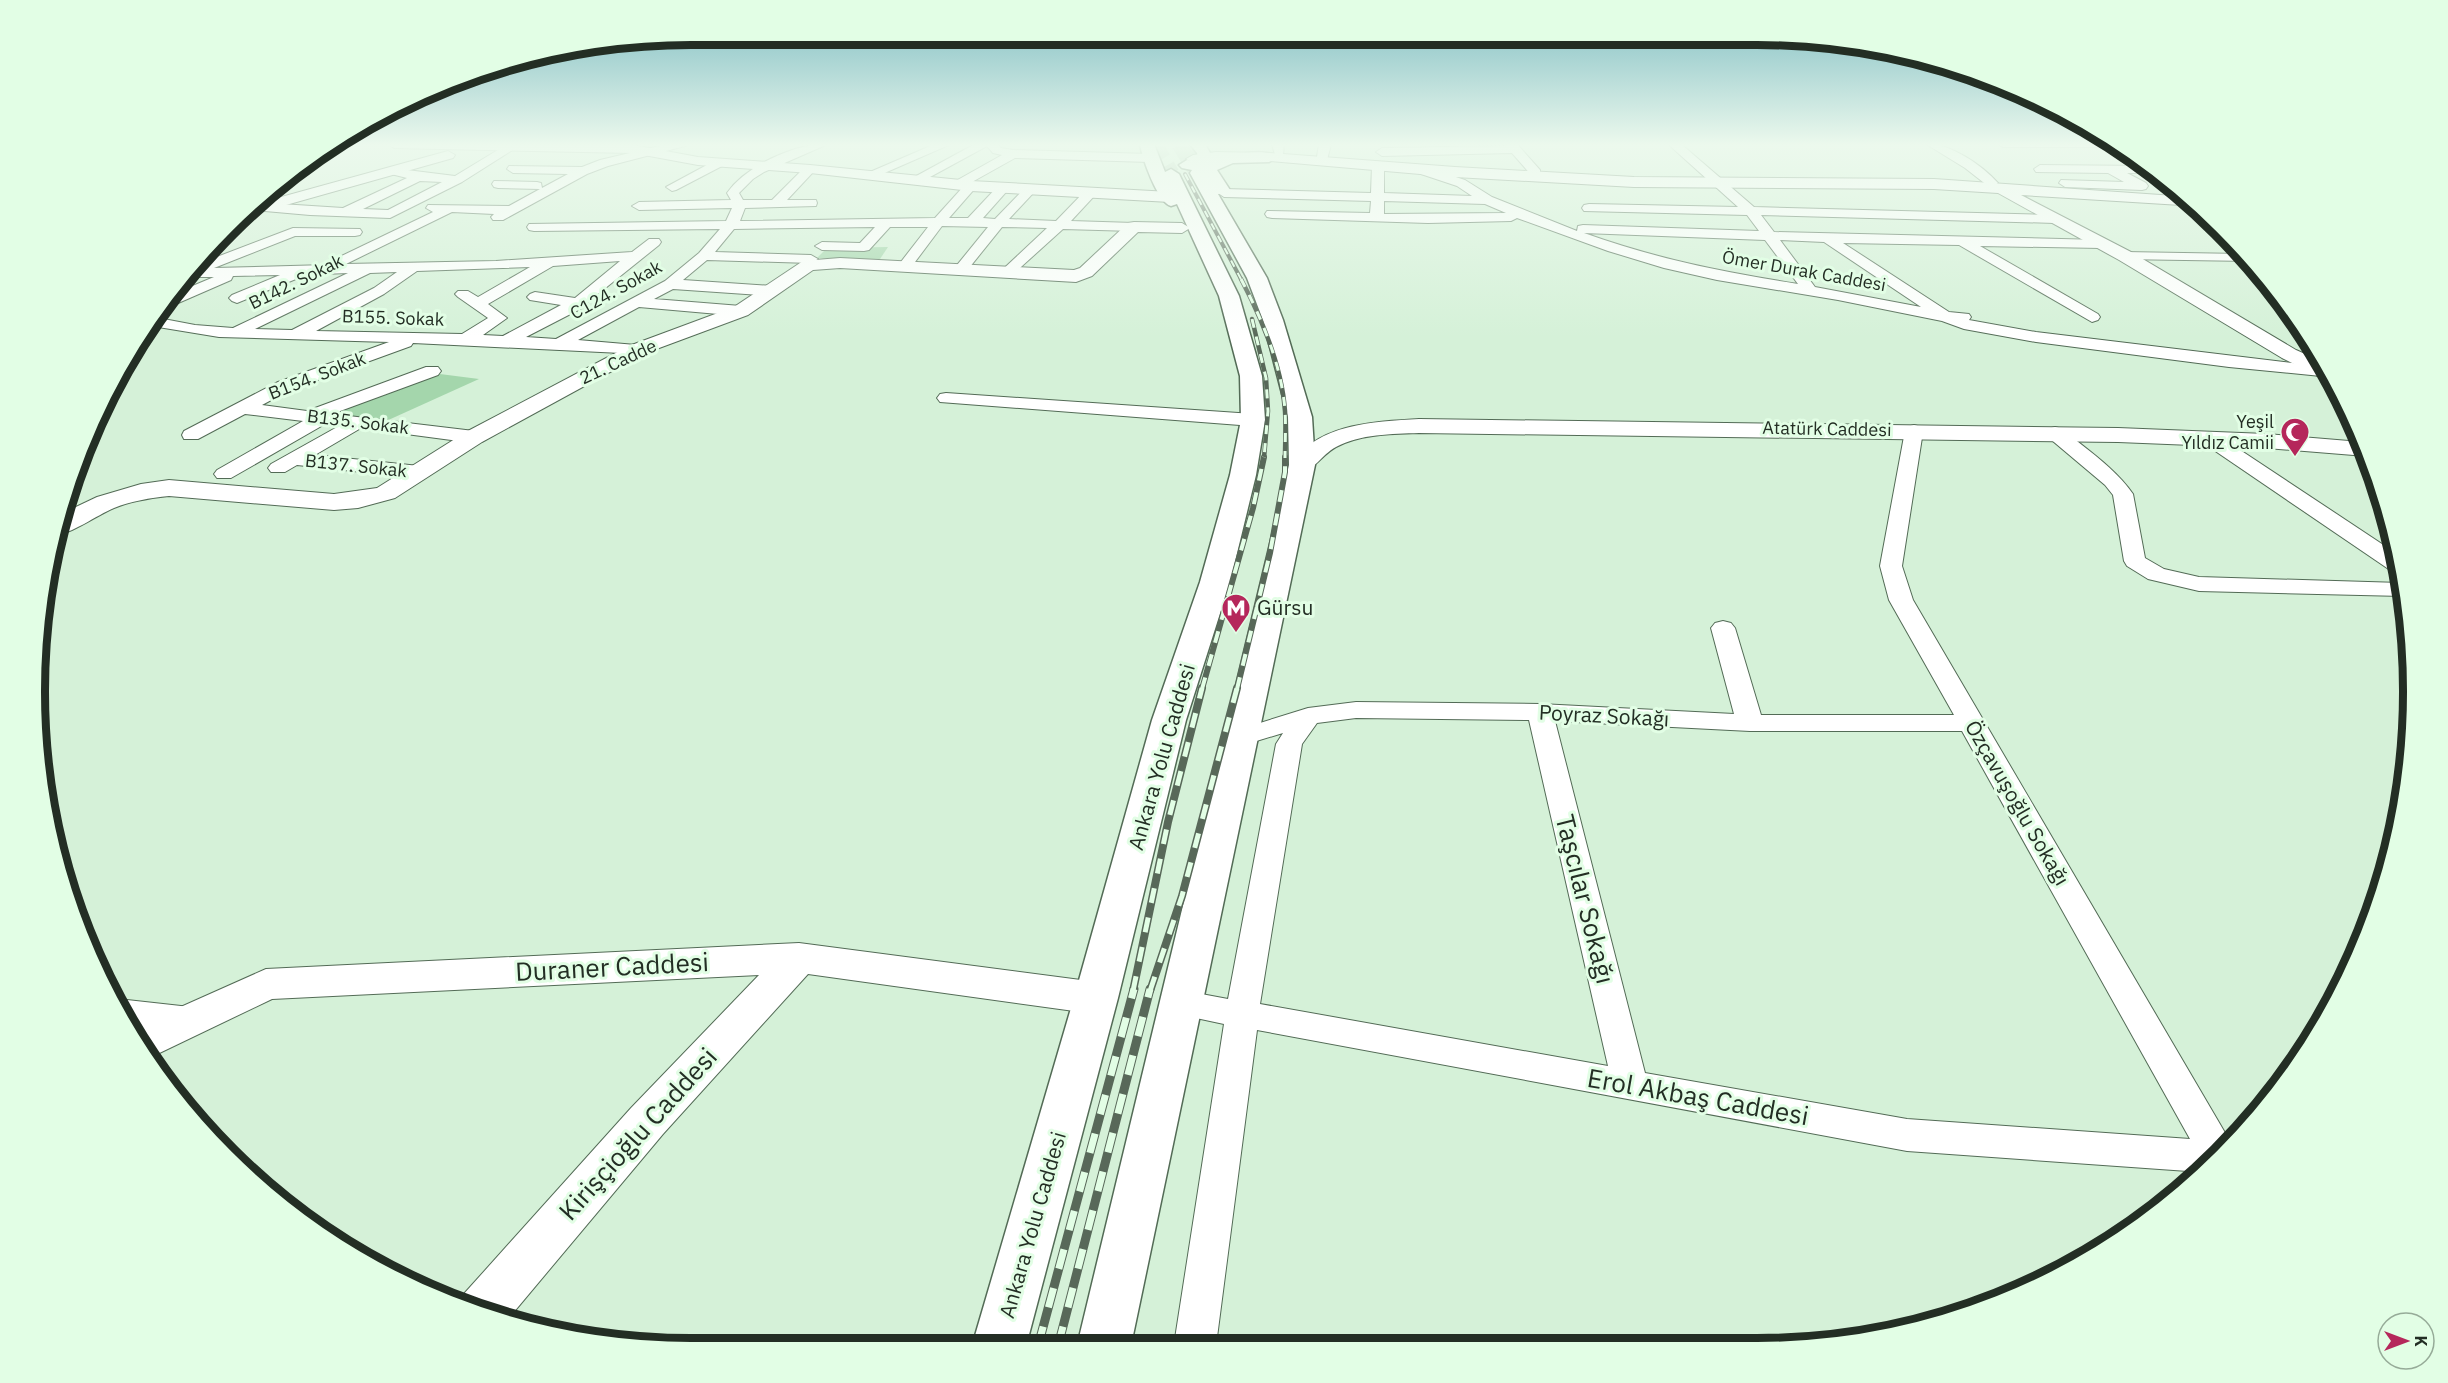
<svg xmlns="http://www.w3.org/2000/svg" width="2448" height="1383" viewBox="0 0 2448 1383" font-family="'IBM Plex Sans',sans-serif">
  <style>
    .green { fill: #a4d6ac }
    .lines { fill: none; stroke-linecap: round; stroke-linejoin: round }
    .highway-tunnel { stroke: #b1cab4; stroke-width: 17; stroke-dasharray: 17 8; stroke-linecap: butt }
    .minor-casing { stroke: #536b56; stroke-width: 2 }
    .major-casing { stroke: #536b56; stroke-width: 2 }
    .highway-casing { stroke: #536b56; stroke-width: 3 }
    .minor { fill: #fff; fill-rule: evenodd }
    .major { fill: #fff; fill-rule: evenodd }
    .highway { fill: #fff; fill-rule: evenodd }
    .rail-far4-casing { stroke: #586859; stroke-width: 4 }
    .rail-far3-casing { stroke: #586859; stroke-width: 4.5 }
    .rail-far2-casing { stroke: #586859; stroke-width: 6 }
    .rail-far1-casing { stroke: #586859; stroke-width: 8 }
    .rail-casing { stroke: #586859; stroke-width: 9 }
    .rail-far4 { stroke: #e2fee5; stroke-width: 2; stroke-dasharray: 7; stroke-linecap: butt }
    .rail-far3 { stroke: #e2fee5; stroke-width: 3; stroke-dasharray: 9; stroke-linecap: butt }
    .rail-far2 { stroke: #e2fee5; stroke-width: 4; stroke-dasharray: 12; stroke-linecap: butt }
    .rail-far1 { stroke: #e2fee5; stroke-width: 5; stroke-dasharray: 15; stroke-linecap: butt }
    .rail { stroke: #e2fee5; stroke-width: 7; stroke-dasharray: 20; stroke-linecap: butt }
    .labels { text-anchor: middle; stroke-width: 6; stroke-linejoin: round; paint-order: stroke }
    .far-street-label { font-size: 18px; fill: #232e24; stroke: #e2fee5 }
    .far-poi-label { font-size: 18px; fill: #232e24; stroke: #e2fee5; text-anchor: end }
    .poi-label { font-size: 21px; fill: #232e24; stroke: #e2fee5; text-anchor: start }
    .street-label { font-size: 21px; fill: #232e24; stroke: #e2fee5 }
    .near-street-label { font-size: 26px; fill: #232e24; stroke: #e2fee5 }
    .rim { fill: none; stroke: #232e24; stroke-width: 8 }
  </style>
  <rect width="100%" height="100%" fill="#d5f1d8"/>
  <!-- green -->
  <g class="green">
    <polygon points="888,247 878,262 817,258 827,248"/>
    <polygon points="432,373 479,379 384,422 321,413"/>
  </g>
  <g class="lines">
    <!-- highway-tunnel -->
    <g class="highway-tunnel">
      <polyline points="1154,144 1171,174"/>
      <polyline points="1180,144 1198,173"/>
    </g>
    <!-- minor casing -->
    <g class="minor-casing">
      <g id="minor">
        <path d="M511,144L516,147L514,149L462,182L390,218L310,215L265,211L258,207L265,203L343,208L407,178L391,174V168L455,176L506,145ZM420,181L442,182L388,210L363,209Z"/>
        <path d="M668,144H687L685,146L608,166L587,174L503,220H493L491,217L494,214L452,212L346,264L496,261L632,252L649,239H659L661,242L659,245L588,302L586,306L526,337L556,339L665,281L699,253L720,229L534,231L529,230L527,227L529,224L726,221L732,208L639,210L632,206L639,202L731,200L727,193C746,166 795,143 828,144L764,172L753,179L739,193L743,200H772L806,166L810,165L816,169L787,200H816L817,203L816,206L745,208L740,221L935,218L963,187L954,188L952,185L954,182L1002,155L993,153L987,146L919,183L915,184L909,180L975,144H997L1001,148L1013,150L1150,154L1156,158L1150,162L1015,158L972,182L977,186L949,218H968L999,185H1007L1009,188L1007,191L983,218L995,219L1027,186L1031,185L1037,189L1009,219L1056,221L1086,190L1091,189L1097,193L1071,221L1134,223L1141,227L1134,231L1063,229L1011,276L1006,277L999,273L1047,228L1002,227L965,273L960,274L953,270L988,227L942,226L909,270L904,271L897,267L928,227H890L869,250L864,251L822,250L815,246L822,242L860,243L875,227L734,229L715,252L811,255L818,259L811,263L707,260L683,280L773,286L781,291L773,296L673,289L654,299L741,306L749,311L741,316L639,307L578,340L636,345L644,350L642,354L413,343L411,346L290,390L262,405L307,411L426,367H438L441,371L438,375L332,414L474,431L481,433L483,437L481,441L474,443L361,428L315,455L419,466L426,468L429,472L426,476L419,478L297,465L285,472H271L268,468L271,464L339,426L325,424L231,478H217L214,474L217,470L303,421L245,414L198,439H184L182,435L184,431L278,382L389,342L219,337L146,325L153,317L195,325L233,328L348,273L297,275L296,279L237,303L232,301L229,298L232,295L280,275L233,276L231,280L169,307L160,308L171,295L214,277H186L193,268H200L199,266L201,263L293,228L360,229L362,232L360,235L355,236H295L214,268L327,265L329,262L433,212L426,208L428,205L509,206L540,189L498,188L494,187L492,184L494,181L537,182L541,183L542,188L568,174L513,173L507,169L509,166L582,167L600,160ZM620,261L575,298L535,292L530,294L527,297L530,300L561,305L503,336L483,335L507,318L488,304L553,266ZM530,267L478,297L468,291H458L455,294L458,297L488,318L462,334L316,331L384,294L417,271ZM397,272L374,288L292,330L255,329L370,273Z"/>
        <polygon points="935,144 951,144 873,178 869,179 863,175"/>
        <polygon points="1272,144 1284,144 1283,155 1275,155"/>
        <polygon points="1319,144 1331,144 1327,160 1319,160 1317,157"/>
        <polygon points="1505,144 1517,144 1540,170 1540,176 1532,176 1512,153 1382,156 1376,152 1382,148 1506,146"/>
        <path d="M1668,144H1681L1754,207L2055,215L2062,219L2055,223L1761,215L1774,232L2101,240L2108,244L2101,248L1980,246L2098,314L2100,317L2098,320L2092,322L1959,245L1843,243L1949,312L1969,314L1971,317L1969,320L2036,332L2325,367L2331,377L2229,367L2036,342L1964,329L1942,321L1838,300L1717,280L1664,268L1608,251L1517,218L1511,221L1428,223L1272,218L1267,217L1265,214L1267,211L1370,213L1371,201L1224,197L1218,193L1224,189L1371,193L1372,166L1378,162L1384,166V193L1472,196L1457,186L1418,173L1416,170L1422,166L1465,180L1492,197L1577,231L1578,226L1583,225L1759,231L1747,215L1584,211L1582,208L1584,205L1589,204L1738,207ZM1384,201L1485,204L1506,213L1384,214ZM1584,233L1765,240L1798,284C1722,272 1657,259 1584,233ZM1780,240L1824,242L1921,307L1815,287Z"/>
        <path d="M1926,144C1950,143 1982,165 1998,183L1992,187L1988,186L1965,168Z"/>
        <polygon points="1997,144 2115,144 2120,147 2003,147"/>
        <polygon points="314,157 319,160 317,163 303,163"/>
        <polygon points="718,159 722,160 722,166 676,190 672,191 666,187"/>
        <polygon points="2040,165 2146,166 2155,173 2127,173 2146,183 2148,186 2146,189 2142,190 2065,187 2059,183 2061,180 2124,182 2108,173 2036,172 2034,169"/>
        <polygon points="225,235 232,239 230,242 211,246 219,236"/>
        <polygon points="2125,252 2242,254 2250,261 2120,259 2118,256 2120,253"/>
        <polygon points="946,393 1253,414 1260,416 1262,420 1260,424 1253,426 940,402 937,398 940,394"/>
        <path d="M1914,425L1921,427L1923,431L1902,566L1913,600L2231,1143L2221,1156L2202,1172L1907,1151L1257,1030L1216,1345H1174L1224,1024L1168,1012L1163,1003L1168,994L1180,990L1228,999L1276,744L1283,733L1240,746L1231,744L1227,738L1231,732L1308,708L1356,702L1540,704L1734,714L1711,628L1715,623L1723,621L1731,623L1735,628L1761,715H1954L1889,600L1880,566L1905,431L1907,427ZM1356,718L1529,720L1608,1066L1260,1004L1302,744L1317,723ZM1555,721L1750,731H1962L2190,1139L1907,1119L1645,1073Z"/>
        <path d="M2055,427L2062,429C2086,449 2115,468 2133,494L2145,558L2164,569L2199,577L2401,583L2403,596L2199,591L2148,579L2127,566L2124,561L2113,495L2105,485L2048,437L2046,433L2048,429Z"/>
        <polygon points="2209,432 2216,434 2397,554 2399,571 2390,570 2202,442 2199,438 2202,434"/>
        <polygon points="118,999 190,1007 202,1011 207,1020 202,1029 190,1033 127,1026 113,1001"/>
      </g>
    </g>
    <!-- major casing -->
    <g class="major-casing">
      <g id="major">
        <polygon points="387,144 633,145 698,157 810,165 971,181 1170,192 1178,197 1170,202 971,191 810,173 698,165 633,153 394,148"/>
        <polygon points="448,151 455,155 453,158 250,215 240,216 252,205"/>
        <polygon points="1216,152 1269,153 1455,167 1634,177 1934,179 2189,197 2197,206 2021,195 2131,252 2296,350 2321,361 2331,378 2320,377 2282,358 2119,260 1998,193 1934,189 1634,187 1455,177 1269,161 1216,160 1193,163 1186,159 1193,155"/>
        <path d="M1134,222L1182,223L1190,228L1182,233L1138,232L1092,276L1076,282L840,268L813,270L748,315L643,354L482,442L395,498L358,508L334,510L169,496C150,498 131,501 114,508C97,515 70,535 54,535L59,515L97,497L141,484L169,480L334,494L377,488L466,432L629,346L734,307L803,261L840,258L1074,270L1080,268L1128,223Z"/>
        <path d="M1419,419L2118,428L2266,434L2361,442L2366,456L2266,448L2118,442L1419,433C1392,434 1360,434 1336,447C1319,456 1314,475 1293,470L1290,465C1319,423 1372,422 1419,419Z"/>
        <polygon points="799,943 1096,982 1111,987 1117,998 1111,1009 1096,1014 808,974 663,1134 508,1319 481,1314 458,1304 462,1296 631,1108 759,975 272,999 149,1058 129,1030 266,969"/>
      </g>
    </g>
    <!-- highway casing -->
    <g class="highway-casing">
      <g id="highway">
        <path d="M1140,144H1154L1165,172L1171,169L1179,174L1239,296L1262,376L1265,420L1256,475L1230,582L1186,720L1118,998L1026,1346H972L1074,998L1152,720L1200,582L1230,475L1241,420L1240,376L1219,296L1177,204L1171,206C1158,203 1142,158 1140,144Z"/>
        <path d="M1190,144H1205L1214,160C1227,155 1267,147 1277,157L1269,162L1233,163L1217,170L1230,190L1228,193L1218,194L1267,278L1283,320L1312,417L1315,465L1131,1345L1077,1346L1289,465L1288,417L1263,320L1247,278L1190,173L1192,170L1182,168L1179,165L1187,160L1199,162L1197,153Z"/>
      </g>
    </g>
    <!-- minor -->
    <use href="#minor" class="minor"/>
    <!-- major -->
    <use href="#major" class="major"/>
    <!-- highway -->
    <use href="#highway" class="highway"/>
    <!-- rail-far4 casing -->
    <g class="rail-far4-casing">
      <polyline id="rail-far4" points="1185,174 1242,281"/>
    </g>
    <!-- rail-far3 casing -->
    <g class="rail-far3-casing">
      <g id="rail-far3">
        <path d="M1241,279C1262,319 1282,366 1285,411C1286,427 1285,443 1285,458"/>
        <polyline points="1252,319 1266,378 1268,411 1264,458"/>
      </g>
    </g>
    <!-- rail-far2 casing -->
    <g class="rail-far2-casing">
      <g id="rail-far2">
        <polyline points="1202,689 1253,508 1264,457"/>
        <polyline points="1237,689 1270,553 1285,472 1285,457"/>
      </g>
    </g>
    <!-- rail-far1 casing -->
    <g class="rail-far1-casing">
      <g id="rail-far1">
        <polyline points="1133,991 1168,822 1202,688"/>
        <polyline points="1150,991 1182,896 1237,688"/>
      </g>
    </g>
    <!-- rail casing -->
    <g class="rail-casing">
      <g id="rail">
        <polyline points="1038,1346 1134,989"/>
        <polyline points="1058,1346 1150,989"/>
      </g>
    </g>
    <!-- rail-far4 -->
    <use href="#rail-far4" class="rail-far4"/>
    <!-- rail-far3 -->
    <use href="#rail-far3" class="rail-far3"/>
    <!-- rail-far2 -->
    <use href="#rail-far2" class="rail-far2"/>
    <!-- rail-far1 -->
    <use href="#rail-far1" class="rail-far1"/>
    <!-- rail -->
    <use href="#rail" class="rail"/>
  </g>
  <!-- sky -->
  <linearGradient id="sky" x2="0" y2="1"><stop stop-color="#7dbcc2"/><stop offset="0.43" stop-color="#ecf9ed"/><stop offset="1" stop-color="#ecf9ed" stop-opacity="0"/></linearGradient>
  <rect width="2448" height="337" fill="url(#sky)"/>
  <!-- icons -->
  <defs>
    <g id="mosque-pin" transform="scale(1.5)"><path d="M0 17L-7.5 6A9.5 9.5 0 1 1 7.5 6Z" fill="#b5275b" stroke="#e2fee5"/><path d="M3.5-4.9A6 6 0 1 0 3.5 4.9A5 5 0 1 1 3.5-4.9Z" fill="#fff"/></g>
    <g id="metro-pin" transform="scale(1.5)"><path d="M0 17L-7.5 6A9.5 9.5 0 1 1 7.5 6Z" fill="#b5275b" stroke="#e2fee5"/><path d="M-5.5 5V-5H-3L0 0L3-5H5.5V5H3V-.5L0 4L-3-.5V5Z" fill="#fff"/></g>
  </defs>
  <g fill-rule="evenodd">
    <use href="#mosque-pin" x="2295" y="432"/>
    <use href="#metro-pin" x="1236" y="608"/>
  </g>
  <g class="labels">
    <!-- far-street labels -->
    <g class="far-street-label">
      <text transform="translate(1804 271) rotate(10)" y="6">Ömer Durak Caddesi</text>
      <text transform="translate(296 282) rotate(-26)" y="6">B142. Sokak</text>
      <text transform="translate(616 290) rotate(-29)" y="6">C124. Sokak</text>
      <text transform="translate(393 318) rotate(2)" y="6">B155. Sokak</text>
      <text transform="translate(618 362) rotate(-25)" y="6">21. Cadde</text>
      <text transform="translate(317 376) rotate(-21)" y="6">B154. Sokak</text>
      <text transform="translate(358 422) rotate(7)" y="6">B135. Sokak</text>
      <text transform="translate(1827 429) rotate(1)" y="6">Atatürk Caddesi</text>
      <text transform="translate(356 466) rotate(6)" y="6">B137. Sokak</text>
    </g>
    <!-- far-poi labels -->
    <g class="far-poi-label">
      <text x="2274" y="428">Yeşil<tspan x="2274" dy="21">Yıldız Camii</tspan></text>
    </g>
    <!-- poi labels -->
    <g class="poi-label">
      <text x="1257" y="615">Gürsu</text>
    </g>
    <!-- street labels -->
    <g class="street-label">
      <text transform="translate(1604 716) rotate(3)" y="7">Poyraz Sokağı</text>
      <text transform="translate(1162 757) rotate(-74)" y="7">Ankara Yolu Caddesi</text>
      <text transform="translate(2017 803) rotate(60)" y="7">Özçavuşoğlu Sokağı</text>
      <text transform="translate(1033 1225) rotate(-74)" y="7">Ankara Yolu Caddesi</text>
    </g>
    <!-- near-street labels -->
    <g class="near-street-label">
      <text transform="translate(1585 899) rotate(76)" y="9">Taşcılar Sokağı</text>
      <text transform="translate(612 967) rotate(-3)" y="9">Duraner Caddesi</text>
      <text transform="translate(1698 1097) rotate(10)" y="9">Erol Akbaş Caddesi</text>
      <text transform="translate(638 1134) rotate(-48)" y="9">Kirişçioğlu Caddesi</text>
    </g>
  </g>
  <!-- crop -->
  <path d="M0 0H2448V1383H0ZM691 45H1757A646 646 0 0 1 2403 691V692A646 646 0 0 1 1757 1338H691A646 646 0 0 1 45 692V691A646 646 0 0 1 691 45Z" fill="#e2fee5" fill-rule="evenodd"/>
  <path class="rim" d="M691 45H1757A646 646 0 0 1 2403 691V692A646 646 0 0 1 1757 1338H691A646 646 0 0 1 45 692V691A646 646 0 0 1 691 45Z"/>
  <!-- north arrow -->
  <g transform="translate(2406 1341) rotate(90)"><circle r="28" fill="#e2fee5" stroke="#96ab98" stroke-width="1.5"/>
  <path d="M0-4.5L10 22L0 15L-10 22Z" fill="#b5275b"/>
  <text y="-9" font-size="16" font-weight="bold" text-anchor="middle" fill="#232e24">K</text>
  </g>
</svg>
